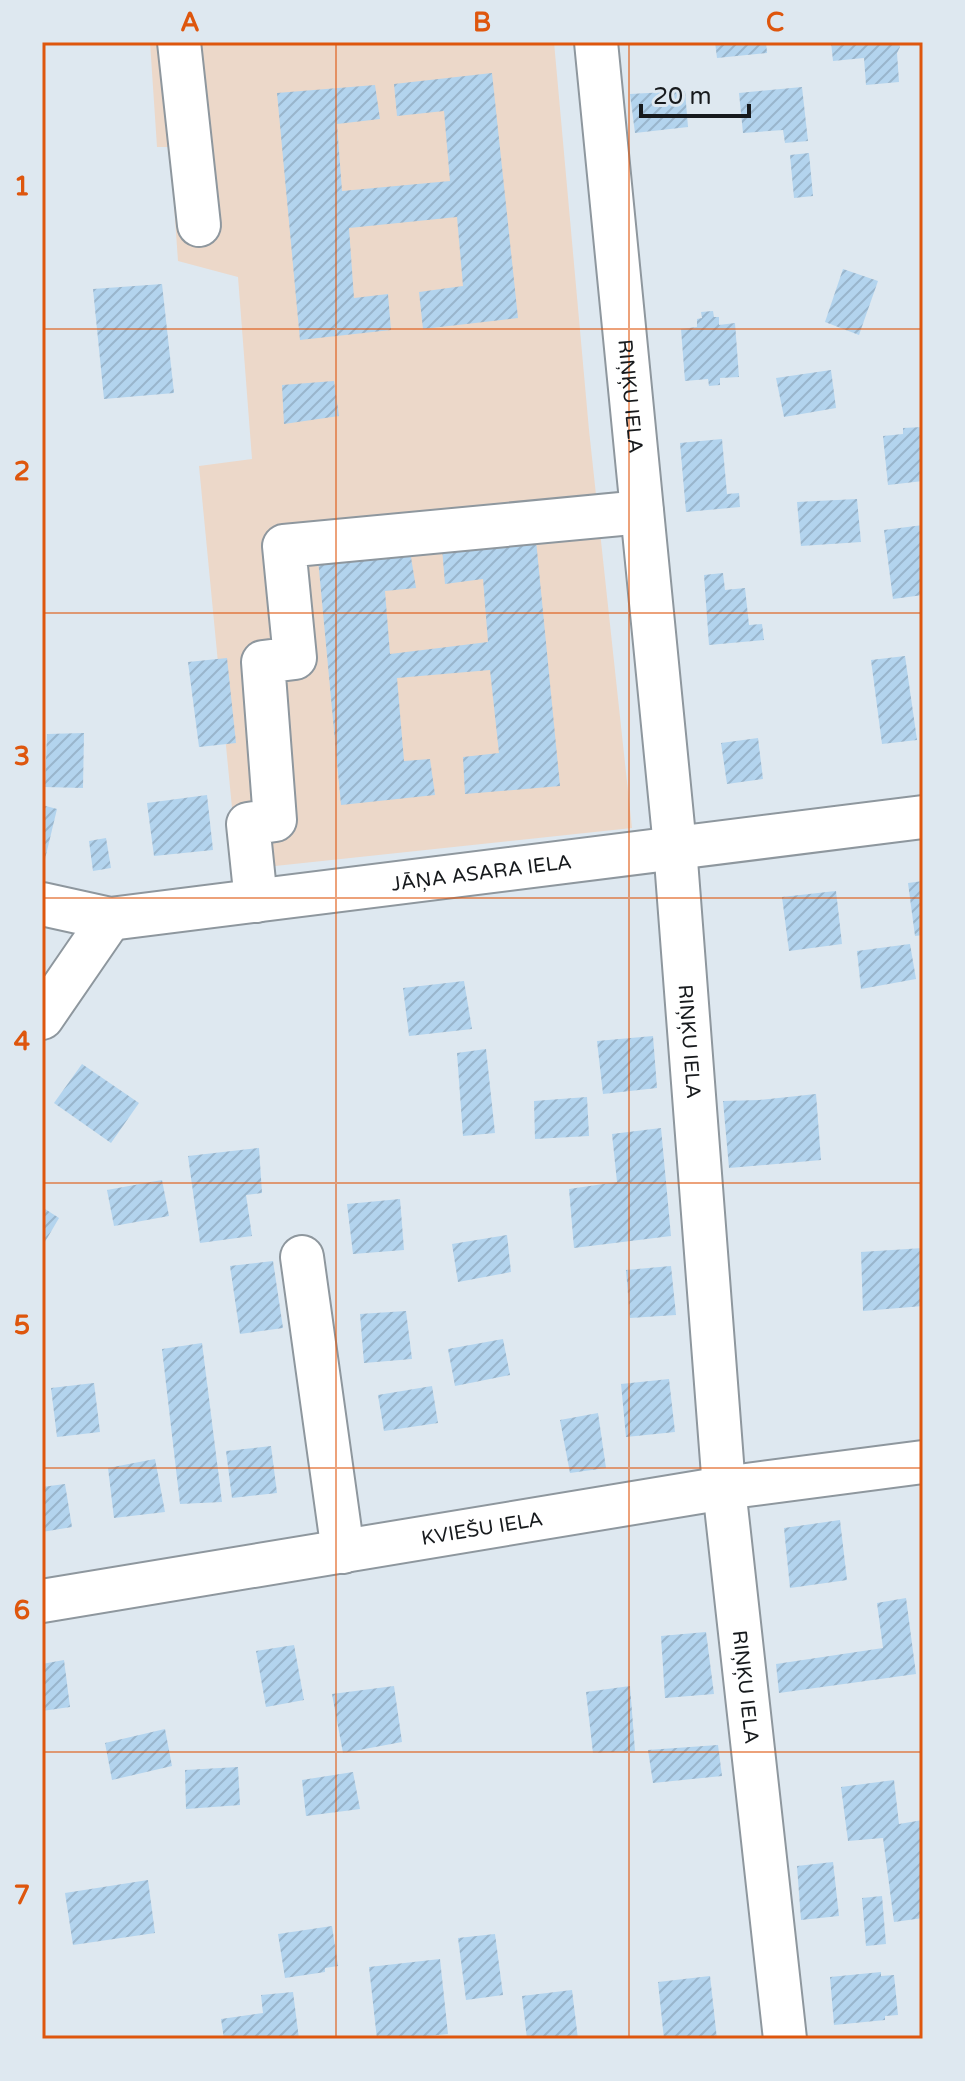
<svg xmlns="http://www.w3.org/2000/svg" width="965" height="2081" viewBox="0 0 965 2081" font-family="'Varela Round',sans-serif">
  <style>
    .education { fill: #ecd8c9 }
    .building { fill: url(#building-hatch) }
    .lines { fill: none; stroke-linecap: round; stroke-linejoin: round }
    .minor-casing { stroke: #8e979e; stroke-width: 46 }
    .minor { stroke: #fff; stroke-width: 42 }
    .grid { fill: none; stroke: #de560d; stroke-width: 2; stroke-opacity: 0.55 }
    .labels { text-anchor: middle; stroke-width: 6; stroke-linejoin: round; paint-order: stroke }
    .street-label { font-size: 20px; fill: #171a1d; stroke: #dee8f0 }
    .neatline { fill: none; stroke: #de560d; stroke-width: 3 }
    .grid-label { font-size: 26px; text-anchor: middle; font-weight: bold; fill: #de560d }
  </style>
  <defs>
    <pattern id="building-hatch" width="6" height="6" patternUnits="userSpaceOnUse" patternTransform="scale(2)"><rect width="6" height="6" fill="#b3d4ee"/><path d="M-1 1l2-2M0 6l6-6M5 7l2-2" fill="none" stroke="#99b5cc"/></pattern>
  </defs>
  <rect width="100%" height="100%" fill="#dee8f0"/>
  <!-- education -->
  <polygon class="education" points="150,42 554,42 589,430 632,828 238,870 199,466 252,459 238,277 178,261 170,147 157,147"/>
  <!-- building -->
  <g class="building">
    <polygon points="715,42 766,42 767,53 717,58"/>
    <polygon points="831,42 899,42 900,47 897,53 899,82 866,85 864,58 833,61"/>
    <polygon points="492,73 518,318 423,329 419,292 463,286 457,217 349,228 354,298 388,294 391,330 300,340 277,93 375,85 380,119 337,124 342,191 450,181 444,111 397,116 394,84"/>
    <polygon points="802,87 808,141 785,143 783,130 743,133 739,93"/>
    <polygon points="685,91 688,127 635,133 630,94"/>
    <polygon points="809,153 813,196 794,198 790,155"/>
    <polygon points="843,269 878,281 859,335 825,322"/>
    <polygon points="162,284 174,393 104,399 93,289"/>
    <polygon points="713,311 714,317 719,317 719,325 735,323 739,377 720,378 720,385 709,386 708,379 685,381 681,329 697,327 697,319 702,318 701,312"/>
    <polygon points="831,370 836,408 784,417 776,378"/>
    <polygon points="334,381 339,416 284,424 282,385"/>
    <polygon points="923,427 923,481 888,485 883,436 903,434 903,428"/>
    <polygon points="722,439 727,494 739,493 740,507 686,512 680,443"/>
    <polygon points="857,499 861,542 801,546 797,502"/>
    <polygon points="923,525 923,595 893,599 884,530"/>
    <polygon points="536,540 560,786 465,794 463,757 499,753 490,670 397,678 404,761 430,759 435,795 341,805 318,559 410,551 416,588 385,591 390,654 488,642 483,579 445,584 442,548"/>
    <polygon points="723,573 725,590 745,588 749,625 762,624 764,640 709,645 704,575"/>
    <polygon points="905,656 917,740 882,744 871,660"/>
    <polygon points="227,658 236,743 199,747 188,662"/>
    <polygon points="84,733 83,788 45,787 47,734"/>
    <polygon points="758,738 763,779 727,784 721,743"/>
    <polygon points="207,795 213,850 154,856 147,803"/>
    <polygon points="42,805 57,809 45,859 42,858"/>
    <polygon points="106,838 111,868 93,871 89,841"/>
    <polygon points="923,881 923,935 915,936 908,883"/>
    <polygon points="836,891 842,944 789,951 782,897"/>
    <polygon points="910,944 916,979 861,989 857,951"/>
    <polygon points="464,981 472,1029 409,1036 403,988"/>
    <polygon points="653,1036 657,1088 603,1094 597,1041"/>
    <polygon points="486,1049 495,1133 463,1136 457,1053"/>
    <polygon points="82,1064 139,1103 111,1143 54,1103"/>
    <polygon points="816,1094 821,1160 729,1168 723,1101 759,1100"/>
    <polygon points="587,1097 589,1136 535,1139 534,1101"/>
    <polygon points="661,1128 671,1236 574,1248 569,1189 617,1182 612,1134"/>
    <polygon points="259,1148 262,1193 246,1195 252,1236 200,1243 188,1156"/>
    <polygon points="162,1180 169,1216 114,1226 107,1190"/>
    <polygon points="400,1199 404,1250 353,1254 347,1204"/>
    <polygon points="42,1207 59,1218 42,1247"/>
    <polygon points="507,1235 511,1272 458,1282 452,1244"/>
    <polygon points="923,1248 923,1306 863,1311 861,1252"/>
    <polygon points="273,1261 283,1328 240,1334 230,1266"/>
    <polygon points="671,1266 676,1315 630,1318 626,1270"/>
    <polygon points="406,1311 412,1359 364,1363 360,1314"/>
    <polygon points="503,1339 510,1375 455,1386 448,1349"/>
    <polygon points="202,1343 222,1502 180,1504 162,1349"/>
    <polygon points="669,1379 675,1432 626,1437 621,1384"/>
    <polygon points="94,1383 100,1432 57,1437 51,1388"/>
    <polygon points="432,1386 438,1423 384,1431 378,1395"/>
    <polygon points="598,1413 606,1468 570,1473 560,1420"/>
    <polygon points="271,1446 277,1493 232,1498 226,1451"/>
    <polygon points="155,1459 165,1512 114,1518 108,1468"/>
    <polygon points="65,1484 72,1527 42,1532 42,1487"/>
    <polygon points="840,1520 847,1580 790,1588 784,1528"/>
    <polygon points="906,1598 916,1674 779,1693 776,1664 883,1648 877,1603"/>
    <polygon points="706,1632 714,1694 665,1698 661,1636"/>
    <polygon points="294,1645 304,1700 266,1707 256,1651"/>
    <polygon points="64,1660 70,1707 42,1711 42,1664"/>
    <polygon points="394,1686 402,1742 343,1753 332,1694"/>
    <polygon points="630,1686 635,1751 593,1753 586,1692"/>
    <polygon points="165,1729 172,1766 112,1780 105,1743"/>
    <polygon points="718,1745 722,1776 653,1783 648,1750"/>
    <polygon points="238,1767 240,1805 186,1809 185,1770"/>
    <polygon points="353,1772 360,1809 306,1816 302,1780"/>
    <polygon points="894,1780 899,1824 923,1820 923,1918 894,1922 883,1838 848,1841 841,1787"/>
    <polygon points="833,1862 839,1916 801,1920 797,1866"/>
    <polygon points="148,1880 155,1933 73,1945 65,1893"/>
    <polygon points="882,1896 886,1944 866,1946 862,1898"/>
    <polygon points="332,1926 338,1966 325,1968 325,1972 285,1978 278,1934"/>
    <polygon points="495,1934 503,1995 466,2000 458,1938"/>
    <polygon points="440,1959 448,2034 400,2039 377,2039 369,1967"/>
    <polygon points="881,1972 881,1976 894,1975 898,2015 885,2016 885,2020 834,2025 830,1977"/>
    <polygon points="710,1976 717,2039 664,2039 658,1982"/>
    <polygon points="572,1990 578,2039 527,2039 522,1996"/>
    <polygon points="293,1992 299,2039 224,2039 221,2019 263,2013 261,1995"/>
  </g>
  <g class="lines">
    <!-- minor casing -->
    <g class="minor-casing">
      <g id="minor">
        <polyline points="179,42 199,225"/>
        <path id="s1" d="M596,42L675,847L724,1488L785,2039"/>
        <polyline points="256,901 248,824 275,820 263,662 295,658 284,546 642,512"/>
        <path id="s2" d="M42,904L110,919L923,817"/>
        <polyline points="42,1018 110,919"/>
        <polyline points="302,1257 343,1552"/>
        <path id="s3" d="M42,1601L724,1488L923,1462"/>
      </g>
    </g>
    <!-- minor -->
    <use href="#minor" class="minor"/>
  </g>
  <!-- grid -->
  <path class="grid" d="M336,42V2039M629,42V2039M42,329H923M42,613H923M42,898H923M42,1183H923M42,1468H923M42,1752H923"/>
  <g class="labels">
    <!-- street labels -->
    <g class="street-label">
      <text dy="7" stroke="none"><textPath href="#s1" startOffset="356">RIŅĶU IELA</textPath></text>
      <text dy="7" stroke="none"><textPath href="#s2" startOffset="444">JĀŅA ASARA IELA</textPath></text>
      <text dy="7" stroke="none"><textPath href="#s1" startOffset="1004">RIŅĶU IELA</textPath></text>
      <text dy="7" stroke="none"><textPath href="#s3" startOffset="446">KVIEŠU IELA</textPath></text>
      <text dy="7" stroke="none"><textPath href="#s1" startOffset="1652">RIŅĶU IELA</textPath></text>
    </g>
  </g>
  <!-- border -->
  <rect width="965" height="2081" fill="none" stroke="#dee8f0" stroke-width="88"/>
  <!-- scale -->
  <path d="M641 104v12h108v-12" fill="none" stroke="#171a1d" stroke-width="4"/>
  <text x="653" y="104" font-size="24" fill="#171a1d" stroke="#dee8f0" stroke-width="6" paint-order="stroke">20 m</text>
  <rect x="44" y="44" width="877" height="1993" class="neatline"/>
  <g class="grid-label">
    <text x="190" y="31">A</text>
    <text x="482" y="31">B</text>
    <text x="775" y="31">C</text>
    <text x="22" y="195">1</text>
    <text x="22" y="480">2</text>
    <text x="22" y="765">3</text>
    <text x="22" y="1050">4</text>
    <text x="22" y="1334">5</text>
    <text x="22" y="1619">6</text>
    <text x="22" y="1904">7</text>
  </g>
</svg>
